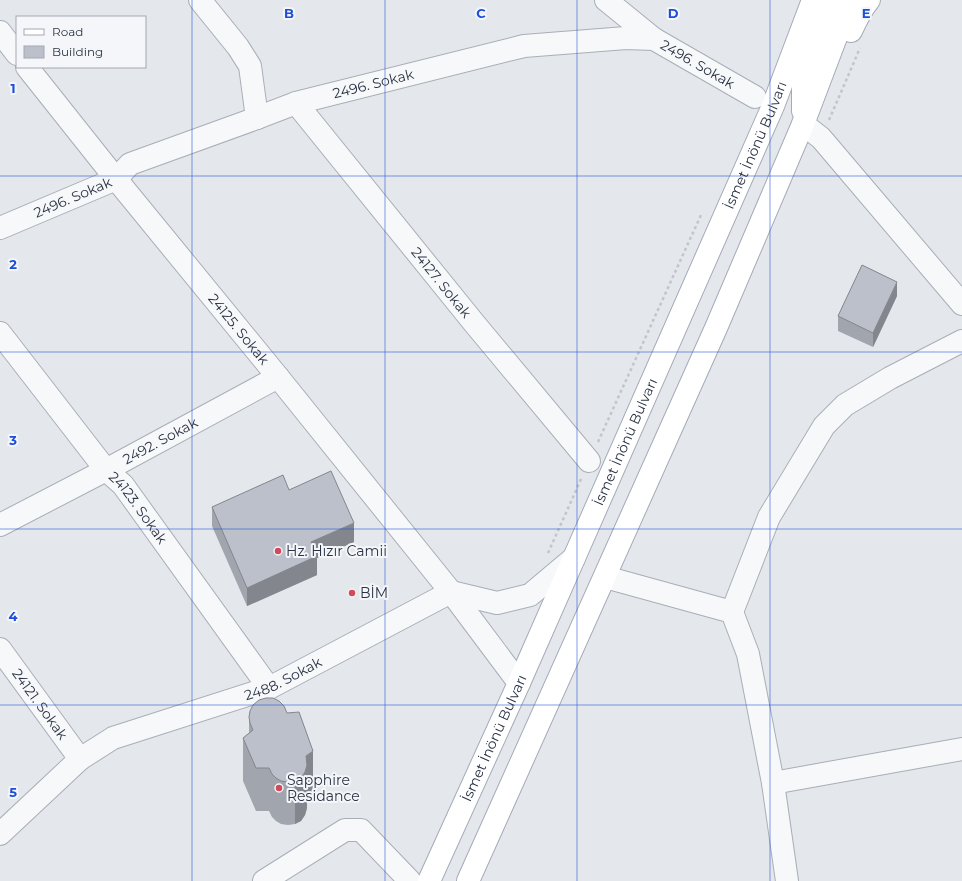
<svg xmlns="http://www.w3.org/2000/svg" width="962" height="881" viewBox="0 0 962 881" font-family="Montserrat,sans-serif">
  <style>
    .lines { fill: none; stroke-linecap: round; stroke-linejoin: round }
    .minor-casing { stroke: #a9aeb7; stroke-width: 24 }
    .major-casing { stroke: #a3abb8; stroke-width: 24 }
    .path { stroke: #c2c5cb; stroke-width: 2.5; stroke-dasharray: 3 3; stroke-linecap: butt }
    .minor { stroke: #f7f8fa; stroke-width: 22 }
    .major { stroke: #fff; stroke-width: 22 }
    .wall { fill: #a1a5ae }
    .shaded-wall { fill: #83868d }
    .building { fill: #bbc0ca; stroke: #83868d }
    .grid { fill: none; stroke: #1d4ed8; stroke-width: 1; stroke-opacity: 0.55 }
    .poi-dot { fill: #d1495b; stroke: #f4f6f9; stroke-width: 1.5 }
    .labels { text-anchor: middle; stroke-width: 4; stroke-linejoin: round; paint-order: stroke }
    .street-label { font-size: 14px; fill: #2b3445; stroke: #f4f6f9 }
    .poi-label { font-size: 14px; fill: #2b3445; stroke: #f4f6f9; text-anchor: start }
    .grid-label { font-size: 13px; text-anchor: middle; font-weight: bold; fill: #1d4ed8; stroke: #f4f6f9; stroke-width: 4; stroke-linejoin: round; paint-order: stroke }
  </style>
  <rect width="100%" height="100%" fill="#e4e7ec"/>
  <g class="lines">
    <!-- minor casing -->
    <g class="minor-casing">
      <g id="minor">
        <polyline points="200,0 238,47 250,66 257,118"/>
        <polyline points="606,0 654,39"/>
        <polyline points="0,32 17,54"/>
        <path id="s1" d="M27,67L116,179L278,377L451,592L519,683"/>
        <path id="s2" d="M296,103L474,323L589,461"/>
        <polyline points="803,124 821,138 962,304"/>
        <path id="s3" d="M0,228L116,179L130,164L257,118L296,103L524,46L626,38L654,39L755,97"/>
        <path id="s4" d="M0,333L106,470L123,485L269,688"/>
        <path id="s5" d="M0,525L106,470L278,377"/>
        <polyline points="605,577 732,612 748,654 773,783 787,881"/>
        <polyline points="732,612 769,517 824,426 845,405 890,378 962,341"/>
        <path id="s6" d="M0,649L80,759"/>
        <polyline points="773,783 962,749"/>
        <path id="s7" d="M0,834L80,759L113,738L269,688L451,592L497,603L530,595L574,558"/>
        <polyline points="264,881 345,830 361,830 410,881"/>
      </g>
    </g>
    <!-- major casing -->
    <g class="major-casing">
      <g id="major">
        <path d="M851,31C856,20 861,9 869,0"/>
        <polyline points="803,111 803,80 832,0"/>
        <path id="s8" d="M429,881L519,683L574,558L773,106L813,0"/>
        <polyline points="468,881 716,328 803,124 850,0"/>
      </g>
    </g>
    <!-- path -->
    <g class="path">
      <polyline points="829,120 860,48"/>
      <polyline points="598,442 701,215"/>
      <polyline points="548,553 582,477"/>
    </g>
    <!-- minor -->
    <use href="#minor" class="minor"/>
    <!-- major -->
    <use href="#major" class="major"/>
  </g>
  <!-- wall -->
  <g class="wall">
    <polygon points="897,296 873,347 838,331 838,316"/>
    <polygon points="289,490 354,542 317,558 317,575 247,606 212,526 212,507"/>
    <polygon points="249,717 313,794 307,798 307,808 305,815 301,821 295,824 288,825 281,824 276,821 272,817 269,811 256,811 243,781 243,738 249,733"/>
  </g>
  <!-- shaded-wall -->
  <g class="shaded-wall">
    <polygon points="897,282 897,296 873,347 873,333"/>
    <polygon points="354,523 354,542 317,558 317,575 247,606 247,588 311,542"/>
    <polygon points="313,751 313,794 307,798 307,808 305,815 301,821 295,824 295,781 306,756"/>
  </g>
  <!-- building -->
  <g class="building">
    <polygon points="862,265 897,282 873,333 838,316"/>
    <polygon points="331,471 354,523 311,542 317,556 247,588 212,507 283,475 289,490"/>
    <polygon points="266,698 273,698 279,701 284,706 287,713 299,712 313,751 306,756 307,765 305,772 301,778 295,781 288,782 281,781 276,778 272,774 269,768 256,768 243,738 253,730 250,723 249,717 250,711 253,705 259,700"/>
  </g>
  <!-- grid -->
  <path class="grid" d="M192,0V881M385,0V881M577,0V881M770,0V881M0,176H962M0,352H962M0,529H962M0,705H962"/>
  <!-- markers -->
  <g class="poi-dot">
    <circle cx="278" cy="551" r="4"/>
    <circle cx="352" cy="593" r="4"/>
    <circle cx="279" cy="788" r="4"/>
  </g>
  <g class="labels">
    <!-- street labels -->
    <g class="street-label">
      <text dy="5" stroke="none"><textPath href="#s3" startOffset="739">2496. Sokak</textPath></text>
      <text dy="5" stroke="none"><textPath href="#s3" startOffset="403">2496. Sokak</textPath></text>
      <text dy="5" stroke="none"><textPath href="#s8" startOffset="805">İsmet İnönü Bulvarı</textPath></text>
      <text dy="5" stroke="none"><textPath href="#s3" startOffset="79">2496. Sokak</textPath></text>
      <text dy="5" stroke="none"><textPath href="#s2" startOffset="231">24127. Sokak</textPath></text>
      <text dy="5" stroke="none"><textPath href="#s1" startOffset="337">24125. Sokak</textPath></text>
      <text dy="5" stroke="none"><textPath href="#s5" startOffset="181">2492. Sokak</textPath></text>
      <text dy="5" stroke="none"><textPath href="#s8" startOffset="481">İsmet İnönü Bulvarı</textPath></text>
      <text dy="5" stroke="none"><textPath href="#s4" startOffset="223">24123. Sokak</textPath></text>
      <text dy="5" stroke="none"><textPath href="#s7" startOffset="329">2488. Sokak</textPath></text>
      <text dy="5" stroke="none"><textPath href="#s6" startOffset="68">24121. Sokak</textPath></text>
      <text dy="5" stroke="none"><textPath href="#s8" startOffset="157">İsmet İnönü Bulvarı</textPath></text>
    </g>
    <!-- poi labels -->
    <g class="poi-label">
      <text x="286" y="556">Hz. Hızır Camii</text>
      <text x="360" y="598">BİM</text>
      <text x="287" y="785">Sapphire<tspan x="287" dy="16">Residance</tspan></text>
    </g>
  </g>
  <g class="grid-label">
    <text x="289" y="18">B</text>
    <text x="481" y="18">C</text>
    <text x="673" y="18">D</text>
    <text x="866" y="18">E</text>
    <text x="13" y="93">1</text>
    <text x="13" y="269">2</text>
    <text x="13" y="445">3</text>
    <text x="13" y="621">4</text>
    <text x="13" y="797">5</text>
  </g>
  <!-- legend -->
  <rect x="16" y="16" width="130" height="52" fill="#f4f6f9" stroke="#a4a8b1"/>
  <rect x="24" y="29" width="20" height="6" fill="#ffffff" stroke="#a4a8b1"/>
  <text x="52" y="36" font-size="12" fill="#2b3445">Road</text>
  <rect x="24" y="46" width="20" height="12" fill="#bbc0ca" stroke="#a4a8b1"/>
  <text x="52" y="56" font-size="12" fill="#2b3445">Building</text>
</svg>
